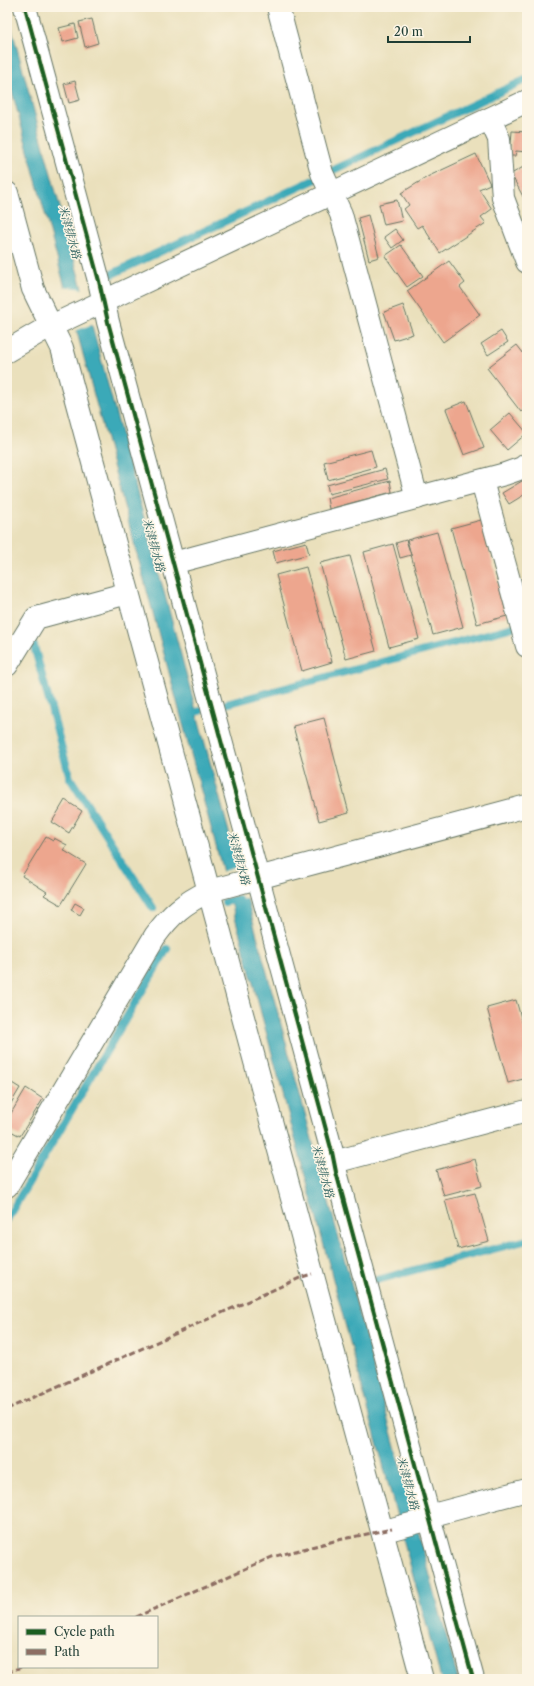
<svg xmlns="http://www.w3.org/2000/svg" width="534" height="1686" viewBox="0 0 534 1686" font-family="'Libre Caslon Text','Noto Serif JP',serif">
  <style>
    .water { fill: #3aa9b8; stroke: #2c7376 }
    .pier { fill: #eae0bc }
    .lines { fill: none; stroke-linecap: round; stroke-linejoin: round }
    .stream { stroke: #3aa9b8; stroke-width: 8 }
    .building { fill: #eda68e }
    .minor-casing { stroke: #667664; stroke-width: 24 }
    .tertiary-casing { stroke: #667664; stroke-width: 24 }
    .minor { stroke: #fff; stroke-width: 22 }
    .tertiary { stroke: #fff; stroke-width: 22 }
    .quiet { stroke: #8d6e63; stroke-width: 3; stroke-dasharray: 6 3; stroke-linecap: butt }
    .cycleway-casing { stroke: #fcf5e5; stroke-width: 6 }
    .cycleway { stroke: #1b5e20; stroke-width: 4 }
    .labels { text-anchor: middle; stroke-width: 3; stroke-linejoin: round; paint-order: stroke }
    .water-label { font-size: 11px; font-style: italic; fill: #275d5c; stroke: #fcf5e5 }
  </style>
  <rect width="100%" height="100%" fill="#fcf5e5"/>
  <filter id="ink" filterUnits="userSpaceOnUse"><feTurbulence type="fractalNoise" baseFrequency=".025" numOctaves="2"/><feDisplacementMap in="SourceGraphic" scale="8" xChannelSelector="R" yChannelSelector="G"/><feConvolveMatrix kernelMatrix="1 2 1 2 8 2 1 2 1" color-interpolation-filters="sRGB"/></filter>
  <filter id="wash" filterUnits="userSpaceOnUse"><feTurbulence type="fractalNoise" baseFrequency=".012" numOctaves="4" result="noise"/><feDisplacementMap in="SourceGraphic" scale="16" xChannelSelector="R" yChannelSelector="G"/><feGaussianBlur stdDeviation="0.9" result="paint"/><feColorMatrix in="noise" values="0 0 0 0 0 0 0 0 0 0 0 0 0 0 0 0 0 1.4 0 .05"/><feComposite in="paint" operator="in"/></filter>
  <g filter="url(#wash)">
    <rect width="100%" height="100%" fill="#eae0bc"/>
    <!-- water -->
    <polygon class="water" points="7,11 458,1679 441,1679 7,73"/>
    <!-- pier -->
    <g class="pier">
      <polygon points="62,286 84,289 93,324 75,331"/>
      <polygon points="240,866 249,898 229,903 221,872"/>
    </g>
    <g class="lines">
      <!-- stream -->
      <g class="stream">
        <polyline points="327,173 527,79"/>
        <polyline points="112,274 316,179"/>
        <polyline points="34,646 70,778 153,908"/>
        <polyline points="226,704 517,626"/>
        <polyline points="189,714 200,711"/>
        <polyline points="225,902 238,899"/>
        <polyline points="7,1219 167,949"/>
        <polyline points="377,1280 527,1240"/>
      </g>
    </g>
    <g id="blocks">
      <!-- building -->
      <g class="building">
        <polygon points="92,19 98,43 85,47 79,22"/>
        <polygon points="75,24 78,38 63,42 59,28"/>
        <polygon points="75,81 80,100 69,103 64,84"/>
        <polygon points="512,131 527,132 527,152 516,151 515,156 510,156"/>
        <polygon points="476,154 490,184 479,189 492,209 481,217 486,223 440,253 422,225 417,228 404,209 409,205 401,193 429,176"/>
        <polygon points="527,165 527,204 511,174"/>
        <polygon points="397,200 402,221 384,225 379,204"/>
        <polygon points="368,215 379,257 369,260 358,218"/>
        <polygon points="395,229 403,240 392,248 384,237"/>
        <polygon points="401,245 423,276 407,287 385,256"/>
        <polygon points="449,261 465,283 460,287 480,315 443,342 407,291"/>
        <polygon points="403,305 413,334 394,340 384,312"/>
        <polygon points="501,331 508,342 488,355 481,344"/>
        <polygon points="517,345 527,358 527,407 521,412 487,368"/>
        <polygon points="466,401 484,448 464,455 446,409"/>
        <polygon points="510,413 527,433 507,450 490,430"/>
        <polygon points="371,450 376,467 328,480 324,462"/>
        <polygon points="385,469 388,479 329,494 327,485"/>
        <polygon points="527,478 527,493 509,504 502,493"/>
        <polygon points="390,481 392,492 329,509 327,498"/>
        <polygon points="481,520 507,616 477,624 451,528"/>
        <polygon points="437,532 463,627 433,635 407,540"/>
        <polygon points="406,540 411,555 400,558 396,543"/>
        <polygon points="306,542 309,554 276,563 273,551"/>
        <polygon points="393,544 419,639 389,647 364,552"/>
        <polygon points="350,556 376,651 346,659 320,563"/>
        <polygon points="306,567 332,662 302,671 276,575"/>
        <polygon points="324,718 349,813 319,821 293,726"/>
        <polygon points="65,800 82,811 69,833 52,822"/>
        <polygon points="46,837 53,841 54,838 67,845 63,850 86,864 61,905 44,895 47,892 22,876"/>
        <polygon points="75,903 84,908 80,915 71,910"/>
        <polygon points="516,1000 527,1039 527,1078 508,1083 487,1008"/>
        <polygon points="7,1080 20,1088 7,1110"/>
        <polygon points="26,1088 43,1099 20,1136 7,1129 7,1120"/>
        <polygon points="475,1159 482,1186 444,1196 436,1170"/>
        <polygon points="475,1193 489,1241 458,1249 445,1200"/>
      </g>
    </g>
  </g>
  <g filter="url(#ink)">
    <use href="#blocks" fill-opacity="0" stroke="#667664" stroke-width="1"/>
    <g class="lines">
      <!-- minor casing -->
      <g class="minor-casing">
        <g id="minor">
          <polyline points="25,7 99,281 108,322 332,1152 336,1172 473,1679"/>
          <polyline points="278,7 322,173 341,214 417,498"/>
          <polyline points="490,119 499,139 503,198 527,262"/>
          <polyline points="51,326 62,348 422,1679"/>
          <polyline points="482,481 527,646"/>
          <polyline points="173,563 505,474 522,468 527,464"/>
          <polyline points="7,665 36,618 128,593"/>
          <polyline points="334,1162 527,1111"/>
          <path d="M7,1186L155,936C171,914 184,903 209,891L527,806"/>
          <polyline points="429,1516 527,1490"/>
          <polyline points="392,1529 430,1519"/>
        </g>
      </g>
      <!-- tertiary casing -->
      <g class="tertiary-casing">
        <g id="tertiary">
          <polyline points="7,193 33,289 51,326"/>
          <polyline points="7,351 43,330 527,101"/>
        </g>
      </g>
      <!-- minor -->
      <use href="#minor" class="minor"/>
      <!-- tertiary -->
      <use href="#tertiary" class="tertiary"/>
      <!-- quiet -->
      <g class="quiet">
        <polyline points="7,1409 302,1277 312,1274"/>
        <polyline points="136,1617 272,1557 338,1540 392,1529"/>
        <polyline points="7,1673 21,1667"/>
      </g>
      <!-- cycleway casing -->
      <g class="cycleway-casing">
        <polyline id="cycleway" points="25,7 99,281 108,322 332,1152 336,1172 473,1679"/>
      </g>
      <!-- cycleway -->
      <use href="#cycleway" class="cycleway"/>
    </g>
  </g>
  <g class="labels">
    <!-- water labels -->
    <g class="water-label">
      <text transform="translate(70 232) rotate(75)" y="4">米津排水路</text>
      <text transform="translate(154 545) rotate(75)" y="4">米津排水路</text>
      <text transform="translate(239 858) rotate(75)" y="4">米津排水路</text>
      <text transform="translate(323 1171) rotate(75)" y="4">米津排水路</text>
      <text transform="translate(408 1483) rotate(75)" y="4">米津排水路</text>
    </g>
  </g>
  <!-- margin -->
  <rect width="534" height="1686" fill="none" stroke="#fcf5e5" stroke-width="24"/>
  <!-- legend -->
  <rect x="18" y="1616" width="140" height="52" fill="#fcf5e5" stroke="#a4ab9e"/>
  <rect x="26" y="1629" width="20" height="6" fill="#1b5e20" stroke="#a4ab9e"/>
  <text x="54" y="1636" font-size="12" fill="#1f3d34">Cycle path</text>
  <rect x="26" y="1649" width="20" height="6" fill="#8d6e63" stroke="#a4ab9e"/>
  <text x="54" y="1656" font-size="12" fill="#1f3d34">Path</text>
  <!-- scale -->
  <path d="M388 36v6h82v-6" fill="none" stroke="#1f3d34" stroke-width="2"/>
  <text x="394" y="36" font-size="12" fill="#1f3d34" stroke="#fcf5e5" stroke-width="3" paint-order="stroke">20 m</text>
</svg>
